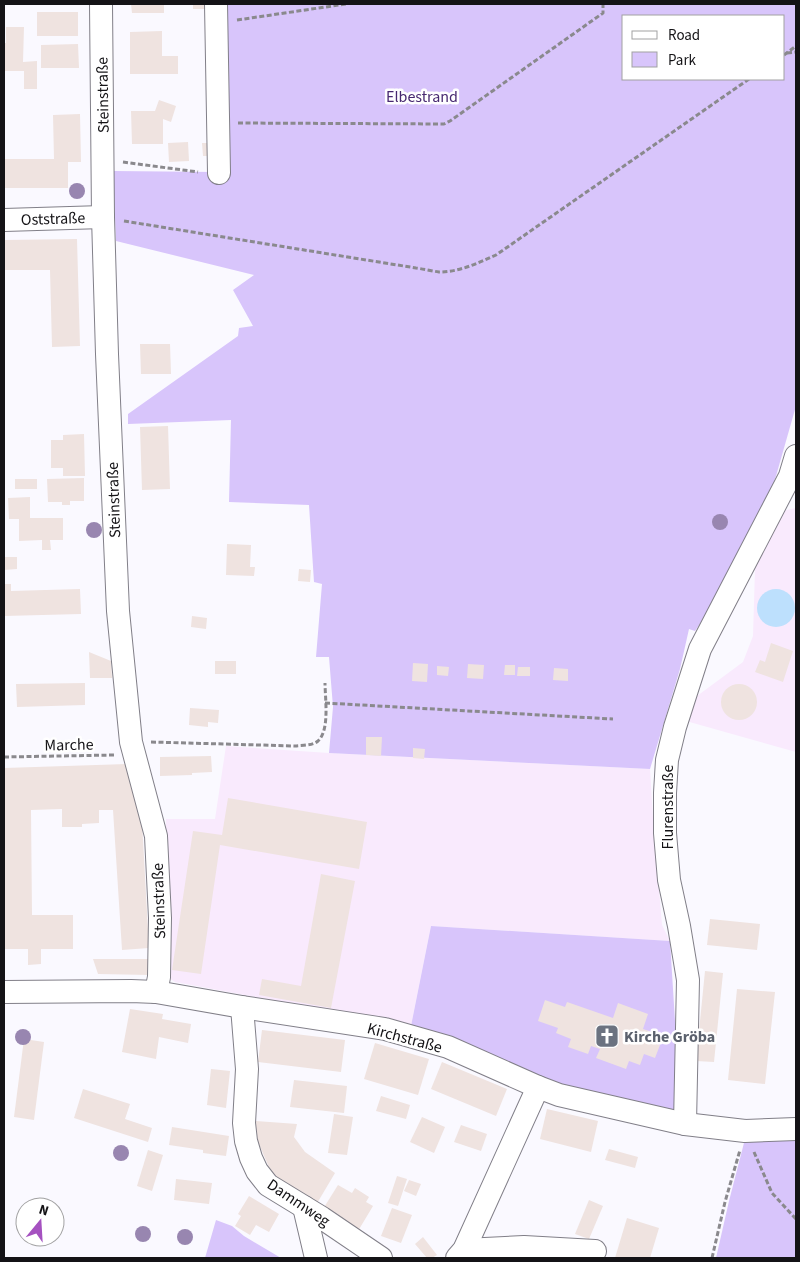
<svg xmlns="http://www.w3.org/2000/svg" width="800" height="1262" viewBox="0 0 800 1262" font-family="'Source Sans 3',sans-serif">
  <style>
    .industrial { fill: #f9eafd }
    .green { fill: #d8c5fb; fill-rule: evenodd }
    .water { fill: #bde0fd }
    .building { fill: #efe3e0 }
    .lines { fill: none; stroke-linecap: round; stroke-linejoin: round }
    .minor-casing { stroke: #817f88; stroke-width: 24 }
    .path { stroke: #8a898d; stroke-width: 3; stroke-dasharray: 5 2.5; stroke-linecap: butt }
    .minor { stroke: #fff; stroke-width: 22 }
    .tree { fill: #9886b0 }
    .labels { text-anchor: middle; stroke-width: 5; stroke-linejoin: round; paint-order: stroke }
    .street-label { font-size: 16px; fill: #141316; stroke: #fff }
    .park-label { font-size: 16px; fill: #472870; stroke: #fff }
    .worship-label { font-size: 16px; font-weight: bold; fill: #5b616d; stroke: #fff; text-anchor: start }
  </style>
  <rect width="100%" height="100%" fill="#faf9ff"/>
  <!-- industrial -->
  <g class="industrial">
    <polygon points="796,508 796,752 686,721 693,699 743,662 753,636 755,569 782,511"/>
    <polygon points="226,746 329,753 650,769 653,818 662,925 670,941 431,926 411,1026 395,1021 255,997 175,982 169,978 165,902 166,819 215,819"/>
  </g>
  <!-- green -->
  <g class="green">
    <path d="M212,4H796V406L776,476L766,501L713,605L695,631L689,629L680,669L650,769L329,753L333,707L329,657H316L322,584L314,582L309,505L229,502L231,420L128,424V414L238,336L239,328L253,326L233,290L254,275L116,241L113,171L215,172ZM624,16H784V79H624Z"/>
    <polygon points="431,926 670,941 681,1116 550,1086 411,1026"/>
    <polygon points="796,1137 796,1258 716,1258 729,1201 745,1139"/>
    <polygon points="216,1220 232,1226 244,1236 281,1258 205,1258"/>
  </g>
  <!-- water -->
  <circle class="water" cx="776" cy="608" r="19"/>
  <!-- building -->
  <g class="building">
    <polygon points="131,4 164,4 164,13 132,13"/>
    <rect x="193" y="4" width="16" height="5"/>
    <rect x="37" y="12" width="41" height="24"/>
    <polygon points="6,27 24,27 23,62 37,61 37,89 24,89 24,71 4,71 4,43 6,43"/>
    <polygon points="162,31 162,56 178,56 178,74 130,74 130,32"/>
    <polygon points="78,44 79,68 41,68 41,45"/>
    <polygon points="159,100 176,106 171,122 163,119 163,144 132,144 131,111 155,111"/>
    <polygon points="80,114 81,162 68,162 68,188 4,188 4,159 54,159 53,115"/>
    <polygon points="188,142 189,161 169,162 168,143"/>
    <polygon points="202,143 211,143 211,156 203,156"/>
    <polygon points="77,239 80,346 52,347 50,270 4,270 4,240"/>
    <polygon points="140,344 170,344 171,374 141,374"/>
    <polygon points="168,426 170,489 142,490 140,427"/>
    <polygon points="84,434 85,476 63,476 63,468 51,468 51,440 63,440 63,435"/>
    <polygon points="84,478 84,501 70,501 70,505 62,505 62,502 48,502 47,479"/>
    <rect x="15" y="479" width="22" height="10"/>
    <polygon points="30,497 30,518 63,518 63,540 50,540 51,550 42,550 42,540 19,541 19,519 9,519 8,498"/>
    <polygon points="227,544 251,545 250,567 255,567 254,576 226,575"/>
    <polygon points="4,557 17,557 17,569 4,570"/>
    <polygon points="299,569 311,570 310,582 298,581"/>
    <polygon points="4,584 11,584 11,591 80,589 81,614 4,616"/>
    <polygon points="192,616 207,618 206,629 191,627"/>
    <polygon points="771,643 793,651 783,682 755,672 760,660 765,662"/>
    <polygon points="89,652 111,661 112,678 90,678"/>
    <rect x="215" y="661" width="21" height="13"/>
    <polygon points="413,663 428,664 427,682 412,681"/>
    <polygon points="468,664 484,665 483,679 467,678"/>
    <polygon points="505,665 515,665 515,675 504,675"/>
    <polygon points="437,666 449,667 448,676 437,675"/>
    <polygon points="518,667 530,667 530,676 517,676"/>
    <polygon points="554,668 568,669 568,681 553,680"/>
    <polygon points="85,683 85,705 17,707 16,684"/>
    <circle cx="739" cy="702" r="18"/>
    <polygon points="190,708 219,710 218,723 208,722 208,727 189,725"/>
    <polygon points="366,737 382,737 381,756 366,755"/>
    <polygon points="413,748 425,749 424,759 413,758"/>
    <polygon points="211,756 212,772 192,773 192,775 160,776 160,757"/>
    <polygon points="127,764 142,822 149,948 122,950 113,810 99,810 99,823 82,824 82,827 62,827 62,809 31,810 32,915 73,915 73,949 41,949 41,964 28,965 28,949 4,949 4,768"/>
    <polygon points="228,798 367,822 359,869 220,845 201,974 172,970 193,831 222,835"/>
    <polygon points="321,874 355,881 331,1008 259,995 262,979 301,986"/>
    <polygon points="710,919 760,924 757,950 707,945"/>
    <polygon points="93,959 150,959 149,975 98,974"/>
    <polygon points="705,971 723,973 714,1062 696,1061"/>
    <polygon points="737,989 775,992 765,1084 728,1080"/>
    <polygon points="545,1000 565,1007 567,1002 613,1018 618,1003 648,1014 643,1029 652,1032 648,1041 660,1045 655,1058 644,1054 640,1065 629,1061 626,1069 596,1058 600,1049 591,1046 588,1054 568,1047 571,1039 556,1033 558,1028 538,1021"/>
    <polygon points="130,1009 163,1014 162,1019 191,1024 188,1043 159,1037 156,1059 122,1052"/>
    <polygon points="262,1030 345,1040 341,1072 258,1062"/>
    <polygon points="24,1039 44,1042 34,1120 14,1117"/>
    <polygon points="375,1043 429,1059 418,1095 364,1079"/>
    <polygon points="442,1062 507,1089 496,1116 431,1089"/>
    <polygon points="211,1069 230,1071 226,1108 207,1105"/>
    <polygon points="294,1080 347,1086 344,1113 290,1107"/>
    <polygon points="83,1089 130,1104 125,1119 152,1128 148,1142 74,1118"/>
    <polygon points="381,1096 410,1105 406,1119 376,1111"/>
    <polygon points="547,1109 598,1121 591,1152 540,1139"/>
    <polygon points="334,1114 353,1117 347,1155 328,1153"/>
    <polygon points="422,1117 445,1127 434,1153 410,1142"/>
    <polygon points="256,1121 297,1124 294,1137 305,1152 335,1173 316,1205 274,1179 256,1137"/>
    <polygon points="461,1125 487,1134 481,1151 454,1142"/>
    <polygon points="172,1127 229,1136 226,1156 203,1153 203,1150 169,1145"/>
    <polygon points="609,1149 638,1157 635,1168 605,1160"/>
    <polygon points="148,1150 163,1155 152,1191 137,1186"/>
    <polygon points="397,1176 407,1179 398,1206 388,1203"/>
    <polygon points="176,1179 212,1183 209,1204 174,1200"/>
    <polygon points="409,1180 421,1184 416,1196 404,1191"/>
    <polygon points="338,1185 352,1193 355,1188 369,1197 366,1202 373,1206 358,1231 323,1209"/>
    <polygon points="249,1196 279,1214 269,1232 256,1225 250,1235 235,1226 241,1216 238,1214"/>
    <polygon points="589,1200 603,1206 589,1239 575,1234"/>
    <polygon points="392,1208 412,1215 401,1243 381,1236"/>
    <polygon points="627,1218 659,1228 650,1258 615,1258"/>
    <polygon points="423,1237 437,1255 432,1258 427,1258 415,1244"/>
  </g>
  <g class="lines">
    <!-- minor casing -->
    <g class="minor-casing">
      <g id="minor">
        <polyline points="101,4 103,217 107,354 118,611 131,742 156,836 160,918 159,977 156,992"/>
        <polyline points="216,4 219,173"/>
        <polyline points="4,220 103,217"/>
        <polyline points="4,992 131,991 156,992 242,1007 385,1029 448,1047 538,1087 559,1095 685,1124 745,1131 796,1129"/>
        <polyline points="242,1007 247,1069 244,1123 246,1141 251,1158 257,1171 268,1185 322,1218 381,1258"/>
        <polyline points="685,1124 688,980 679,926 669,880 665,833 665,793 667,760 675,727 700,649 790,476 796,456"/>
        <polyline points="304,1207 316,1258"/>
        <polyline points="464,1250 524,1247 595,1251"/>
        <polyline points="457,1258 464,1250 538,1087"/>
      </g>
    </g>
    <!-- path -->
    <g class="path">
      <polyline points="237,20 346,4"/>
      <polyline points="787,53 796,52"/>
      <polyline points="784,55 796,46"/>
      <polyline points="238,123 444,124 450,121 603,13 603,4"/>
      <polyline points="123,162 198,172"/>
      <path d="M124,221L416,268C424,269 432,271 439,272C460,272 478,263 496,255L749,79"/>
      <polyline points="325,703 613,719"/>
      <path d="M151,742L295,746C302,745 312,746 318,741C330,730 325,698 325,683"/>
      <polyline points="4,757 114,755"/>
      <polyline points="754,1152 772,1193 796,1219"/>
      <polyline points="712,1258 725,1202 740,1150"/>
    </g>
    <!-- minor -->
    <use href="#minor" class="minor"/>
  </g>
  <!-- trees -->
  <g class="tree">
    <circle cx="77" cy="191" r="8"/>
    <circle cx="720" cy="522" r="8"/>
    <circle cx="94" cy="530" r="8"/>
    <circle cx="23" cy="1037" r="8"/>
    <circle cx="121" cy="1153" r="8"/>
    <circle cx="143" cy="1234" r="8"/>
    <circle cx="185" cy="1237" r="8"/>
  </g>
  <!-- icons -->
  <defs>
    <g id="church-square" transform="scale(1.25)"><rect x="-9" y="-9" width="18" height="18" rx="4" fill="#6b7280" stroke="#fff"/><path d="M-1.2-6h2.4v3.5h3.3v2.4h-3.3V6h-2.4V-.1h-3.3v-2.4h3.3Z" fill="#fff"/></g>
  </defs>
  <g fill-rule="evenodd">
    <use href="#church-square" x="607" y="1036"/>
  </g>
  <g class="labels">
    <!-- street labels -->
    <g class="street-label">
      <text transform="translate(102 95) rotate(-91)" y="6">Steinstraße</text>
      <text transform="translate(53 218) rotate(-2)" y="6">Oststraße</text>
      <text transform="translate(113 500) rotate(-92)" y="6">Steinstraße</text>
      <text transform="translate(69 744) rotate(-1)" y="6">Marche</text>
      <text transform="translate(667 807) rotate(-90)" y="6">Flurenstraße</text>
      <text transform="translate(158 901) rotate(-92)" y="6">Steinstraße</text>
      <text transform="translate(405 1037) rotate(15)" y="6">Kirchstraße</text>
      <text transform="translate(299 1202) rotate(34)" y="6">Dammweg</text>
    </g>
    <!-- park labels -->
    <g class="park-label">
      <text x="422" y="102">Elbestrand</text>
    </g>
    <!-- worship labels -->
    <g class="worship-label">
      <text x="624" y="1042">Kirche Gröba</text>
    </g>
  </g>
  <!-- border -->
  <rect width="800" height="1262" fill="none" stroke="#141316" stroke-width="10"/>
  <!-- legend -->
  <rect x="622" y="15" width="162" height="65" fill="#ffffff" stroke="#a1a1a2"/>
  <rect x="632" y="31" width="25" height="8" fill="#ffffff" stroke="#a1a1a2"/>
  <text x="668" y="40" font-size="15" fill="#141316">Road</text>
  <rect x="632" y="52" width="25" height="15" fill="#d8c5fb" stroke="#a1a1a2"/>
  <text x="668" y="65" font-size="15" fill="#141316">Park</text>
  <!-- north arrow -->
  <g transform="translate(40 1222) rotate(18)"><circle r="24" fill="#ffffff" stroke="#a1a1a2"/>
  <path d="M0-4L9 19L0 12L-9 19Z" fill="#a551c0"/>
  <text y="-8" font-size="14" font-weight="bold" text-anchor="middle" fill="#141316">N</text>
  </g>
</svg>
